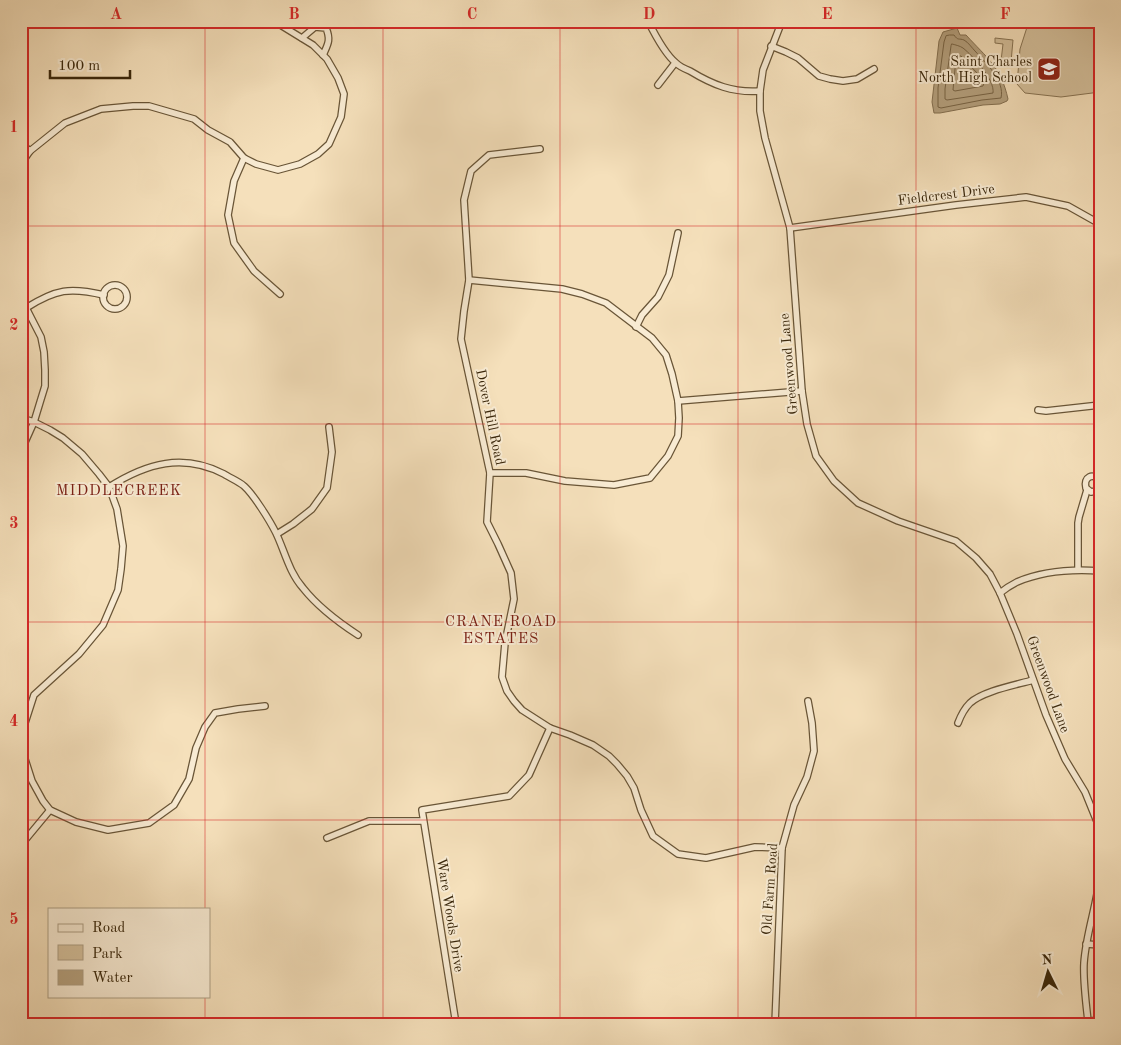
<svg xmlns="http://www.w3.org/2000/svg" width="1121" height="1045" viewBox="0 0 1121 1045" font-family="'Old Standard TT',serif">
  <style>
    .green { fill: #d5c19d; stroke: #887454 }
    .water { fill: #b5a17f; stroke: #847051 }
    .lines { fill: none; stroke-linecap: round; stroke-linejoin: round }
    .shore { stroke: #786445; stroke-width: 1 }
    .minor-casing { stroke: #695537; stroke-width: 8 }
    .minor { stroke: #f8ebd3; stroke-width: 5.5 }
    .grid { fill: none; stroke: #d62828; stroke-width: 1; stroke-opacity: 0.55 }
    .labels { text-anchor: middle; stroke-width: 4; stroke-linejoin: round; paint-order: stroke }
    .poi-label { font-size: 14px; fill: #3a270b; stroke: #f8ebd3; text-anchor: end }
    .street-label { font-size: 14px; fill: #3a270b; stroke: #f8ebd3 }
    .neighbourhood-label { font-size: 15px; letter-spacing: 1px; fill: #7a1f14; stroke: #f8ebd3 }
    .neatline { fill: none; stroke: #d62828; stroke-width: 2 }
    .grid-label { font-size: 16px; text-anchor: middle; font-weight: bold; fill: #d62828 }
  </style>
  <rect width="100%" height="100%" fill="#f5e0bb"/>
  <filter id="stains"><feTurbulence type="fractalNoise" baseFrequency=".004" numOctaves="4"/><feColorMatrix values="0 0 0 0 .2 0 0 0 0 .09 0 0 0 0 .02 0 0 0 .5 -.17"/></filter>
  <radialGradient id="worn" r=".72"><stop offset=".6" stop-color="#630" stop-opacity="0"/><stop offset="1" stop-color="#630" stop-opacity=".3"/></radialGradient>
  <!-- green -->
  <g class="green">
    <polygon points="1029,21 1094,21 1099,26 1100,92 1061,97 1025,93 1017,84 1020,49"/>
    <polygon points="995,38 1013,40 1011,62 1001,61 1003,44 995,43"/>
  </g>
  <!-- water -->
  <path class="water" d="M957,28L960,35H966C987,58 1001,67 1008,99L1007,101L1000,104L983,105L940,113H934L932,102L939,41L943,32Z"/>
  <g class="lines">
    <!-- shore -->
    <g class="shore">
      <path d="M950,35H954C958,41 959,38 964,40C968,42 972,48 975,51C986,63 1005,81 1001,98L982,100L941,108L938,107V88L944,42L946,36Z"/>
      <path d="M952,44C956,45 960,46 963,48C973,56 995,80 993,93L947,100L945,99V89L951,46Z"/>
      <polygon points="958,56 961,56 977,73 984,83 983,86 955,91 953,90 955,69"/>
    </g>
    <!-- minor casing -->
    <g class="minor-casing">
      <g id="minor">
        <path d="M648,21C654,33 666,55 676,63C680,67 685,69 690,71C713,85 733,93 760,91"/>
        <polyline points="782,21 763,70 760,91 760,111 765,138 790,228 802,391 807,424 816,456 834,481 858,503 898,521 956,541 976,558 990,574 1000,593 1017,634 1046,715 1065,759 1085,792 1100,829"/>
        <path d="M302,38L315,27L326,28C331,40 328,44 323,55"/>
        <polyline points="771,46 786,52 798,58 819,76 830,79 843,81 857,79 874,69"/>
        <polyline points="658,85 675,63"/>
        <polyline points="21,144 30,151"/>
        <polyline points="540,149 489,155 471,171 464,200 469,280 464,311 461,339 490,473 487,522 498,544 511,573 514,599 505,643 502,677 507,691 514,701 522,710 550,728 570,735 593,745 609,756 617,764 627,776 634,788 641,810 653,836 678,854 706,858 755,847 782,848"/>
        <polyline points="244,158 234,181 228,215 234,243 254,271 280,294"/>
        <polyline points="21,164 30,151 65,123 101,109 133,106 149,106 194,119 208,130 230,142 244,158 256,164 278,170 300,164 318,154 329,144 341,117 344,94 338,78 327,59 313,45 274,21"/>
        <polyline points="790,228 956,205 1026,197 1068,206 1100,224"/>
        <polyline points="469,280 562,289 582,294 606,303 652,338 666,355 672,374 678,401 679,418 678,436 668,456 650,478 614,485 565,481 526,473 490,473"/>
        <circle cx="115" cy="297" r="12"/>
        <polyline points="21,298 41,337 44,352 45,370 45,386 41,399 34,422 21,451"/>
        <path d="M26,308C56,289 70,287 104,295"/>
        <polyline points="636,327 642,315 658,297 669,275 678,233"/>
        <polyline points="678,401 802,391"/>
        <polyline points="1038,410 1046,411 1100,405"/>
        <polyline points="21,418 34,422 50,430 63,438 82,454 99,474 109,487 117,509 123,546 121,569 118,590 103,625 79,654 34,695 24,726 24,756 32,781 43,801 50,810 76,822 108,830 149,823 174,805 189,779 196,748 205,727 215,713 238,709 265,706"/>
        <path d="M1100,481C1093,472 1083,477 1086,488L1091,492L1096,491L1100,487"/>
        <path d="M109,487C147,463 183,453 224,474C230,478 238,481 244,486C254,495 270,521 276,533C285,552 289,572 303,588C318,607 338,622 358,635"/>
        <polyline points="277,534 293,524 312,509 327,488 332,452 329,427"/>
        <polyline points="1078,569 1078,523 1079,517 1087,490"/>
        <path d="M1000,593C1005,589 1011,585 1017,582C1043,571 1072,569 1100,571"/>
        <path d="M958,723C961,715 964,709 970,703C983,691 1016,685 1033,680"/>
        <polyline points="327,838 369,821 423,821"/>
        <polyline points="21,845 50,810"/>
        <polyline points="1086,944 1100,945"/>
        <path d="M1088,1021C1086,1003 1083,980 1084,963C1086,933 1097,905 1100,875"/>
        <polyline points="456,1024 422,810 509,796 529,775 550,728"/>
        <polyline points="641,1024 675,1021 730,1024"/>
        <polyline points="775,1024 782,848 794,805 807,777 814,751 812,723 808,701"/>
        <polyline points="1061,1024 1100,1020"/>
      </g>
    </g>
    <!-- minor -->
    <use href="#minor" class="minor"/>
  </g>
  <!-- grid -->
  <path class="grid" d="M205,21V909M383,21V1024M560,21V1024M738,21V1024M916,21V1024M21,226H1100M21,424H1100M21,622H1100M21,820H1100M205,996V1024"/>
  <!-- icons -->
  <defs>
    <g id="school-square" transform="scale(1.25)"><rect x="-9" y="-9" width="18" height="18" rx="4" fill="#8f2418" stroke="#f8ebd3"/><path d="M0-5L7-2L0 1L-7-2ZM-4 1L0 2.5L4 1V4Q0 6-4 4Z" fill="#fff"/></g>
  </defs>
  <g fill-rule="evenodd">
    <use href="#school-square" x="1049" y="69"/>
  </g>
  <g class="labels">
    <!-- poi labels -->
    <g class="poi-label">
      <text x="1032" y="66">Saint Charles<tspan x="1032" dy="16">North High School</tspan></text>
    </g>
    <!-- street labels -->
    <g class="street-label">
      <text transform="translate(946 194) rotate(-7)" y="5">Fieldcrest Drive</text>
      <text transform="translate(788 364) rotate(-95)" y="5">Greenwood Lane</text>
      <text transform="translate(491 417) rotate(78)" y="5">Dover Hill Road</text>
      <text transform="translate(1049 684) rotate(70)" y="5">Greenwood Lane</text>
      <text transform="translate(769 889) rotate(-86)" y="5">Old Farm Road</text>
      <text transform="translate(451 915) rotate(81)" y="5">Ware Woods Drive</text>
    </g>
    <!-- neighbourhood labels -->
    <g class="neighbourhood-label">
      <text x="119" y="495">MIDDLECREEK</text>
      <text x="501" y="626">CRANE ROAD<tspan x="501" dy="17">ESTATES</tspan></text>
    </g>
  </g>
  <!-- margin -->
  <rect width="1121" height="1045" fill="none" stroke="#f5e0bb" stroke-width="55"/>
  <!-- legend -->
  <rect x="48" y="908" width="162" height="90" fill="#f8ebd3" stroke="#ac9d83"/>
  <rect x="58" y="924" width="25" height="8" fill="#f8ebd3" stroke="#ac9d83"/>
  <text x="92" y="932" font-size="15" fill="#3a270b">Road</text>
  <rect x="58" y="945" width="25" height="15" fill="#d5c19d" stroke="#ac9d83"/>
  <text x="92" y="958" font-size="15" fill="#3a270b">Park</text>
  <rect x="58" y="970" width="25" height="15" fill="#b5a17f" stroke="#ac9d83"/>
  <text x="92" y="982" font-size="15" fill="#3a270b">Water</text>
  <!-- north arrow -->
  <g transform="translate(1048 972) rotate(355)" stroke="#f8ebd3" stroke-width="4" paint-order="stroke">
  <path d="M0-4L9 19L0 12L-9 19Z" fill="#3a270b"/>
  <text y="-8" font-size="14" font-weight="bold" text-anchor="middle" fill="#3a270b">N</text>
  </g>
  <!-- scale -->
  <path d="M50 70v8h80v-8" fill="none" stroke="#3a270b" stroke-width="2.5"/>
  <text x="58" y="70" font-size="15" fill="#3a270b" stroke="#f8ebd3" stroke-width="4" paint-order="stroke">100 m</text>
  <rect x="28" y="28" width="1066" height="990" class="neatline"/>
  <g class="grid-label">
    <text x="116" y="19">A</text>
    <text x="294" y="19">B</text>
    <text x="472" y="19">C</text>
    <text x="649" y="19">D</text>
    <text x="827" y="19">E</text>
    <text x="1005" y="19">F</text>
    <text x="14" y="132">1</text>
    <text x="14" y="330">2</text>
    <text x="14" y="528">3</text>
    <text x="14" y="726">4</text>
    <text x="14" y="924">5</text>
  </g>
  <rect width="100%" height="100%" filter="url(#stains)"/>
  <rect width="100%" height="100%" fill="url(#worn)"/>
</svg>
